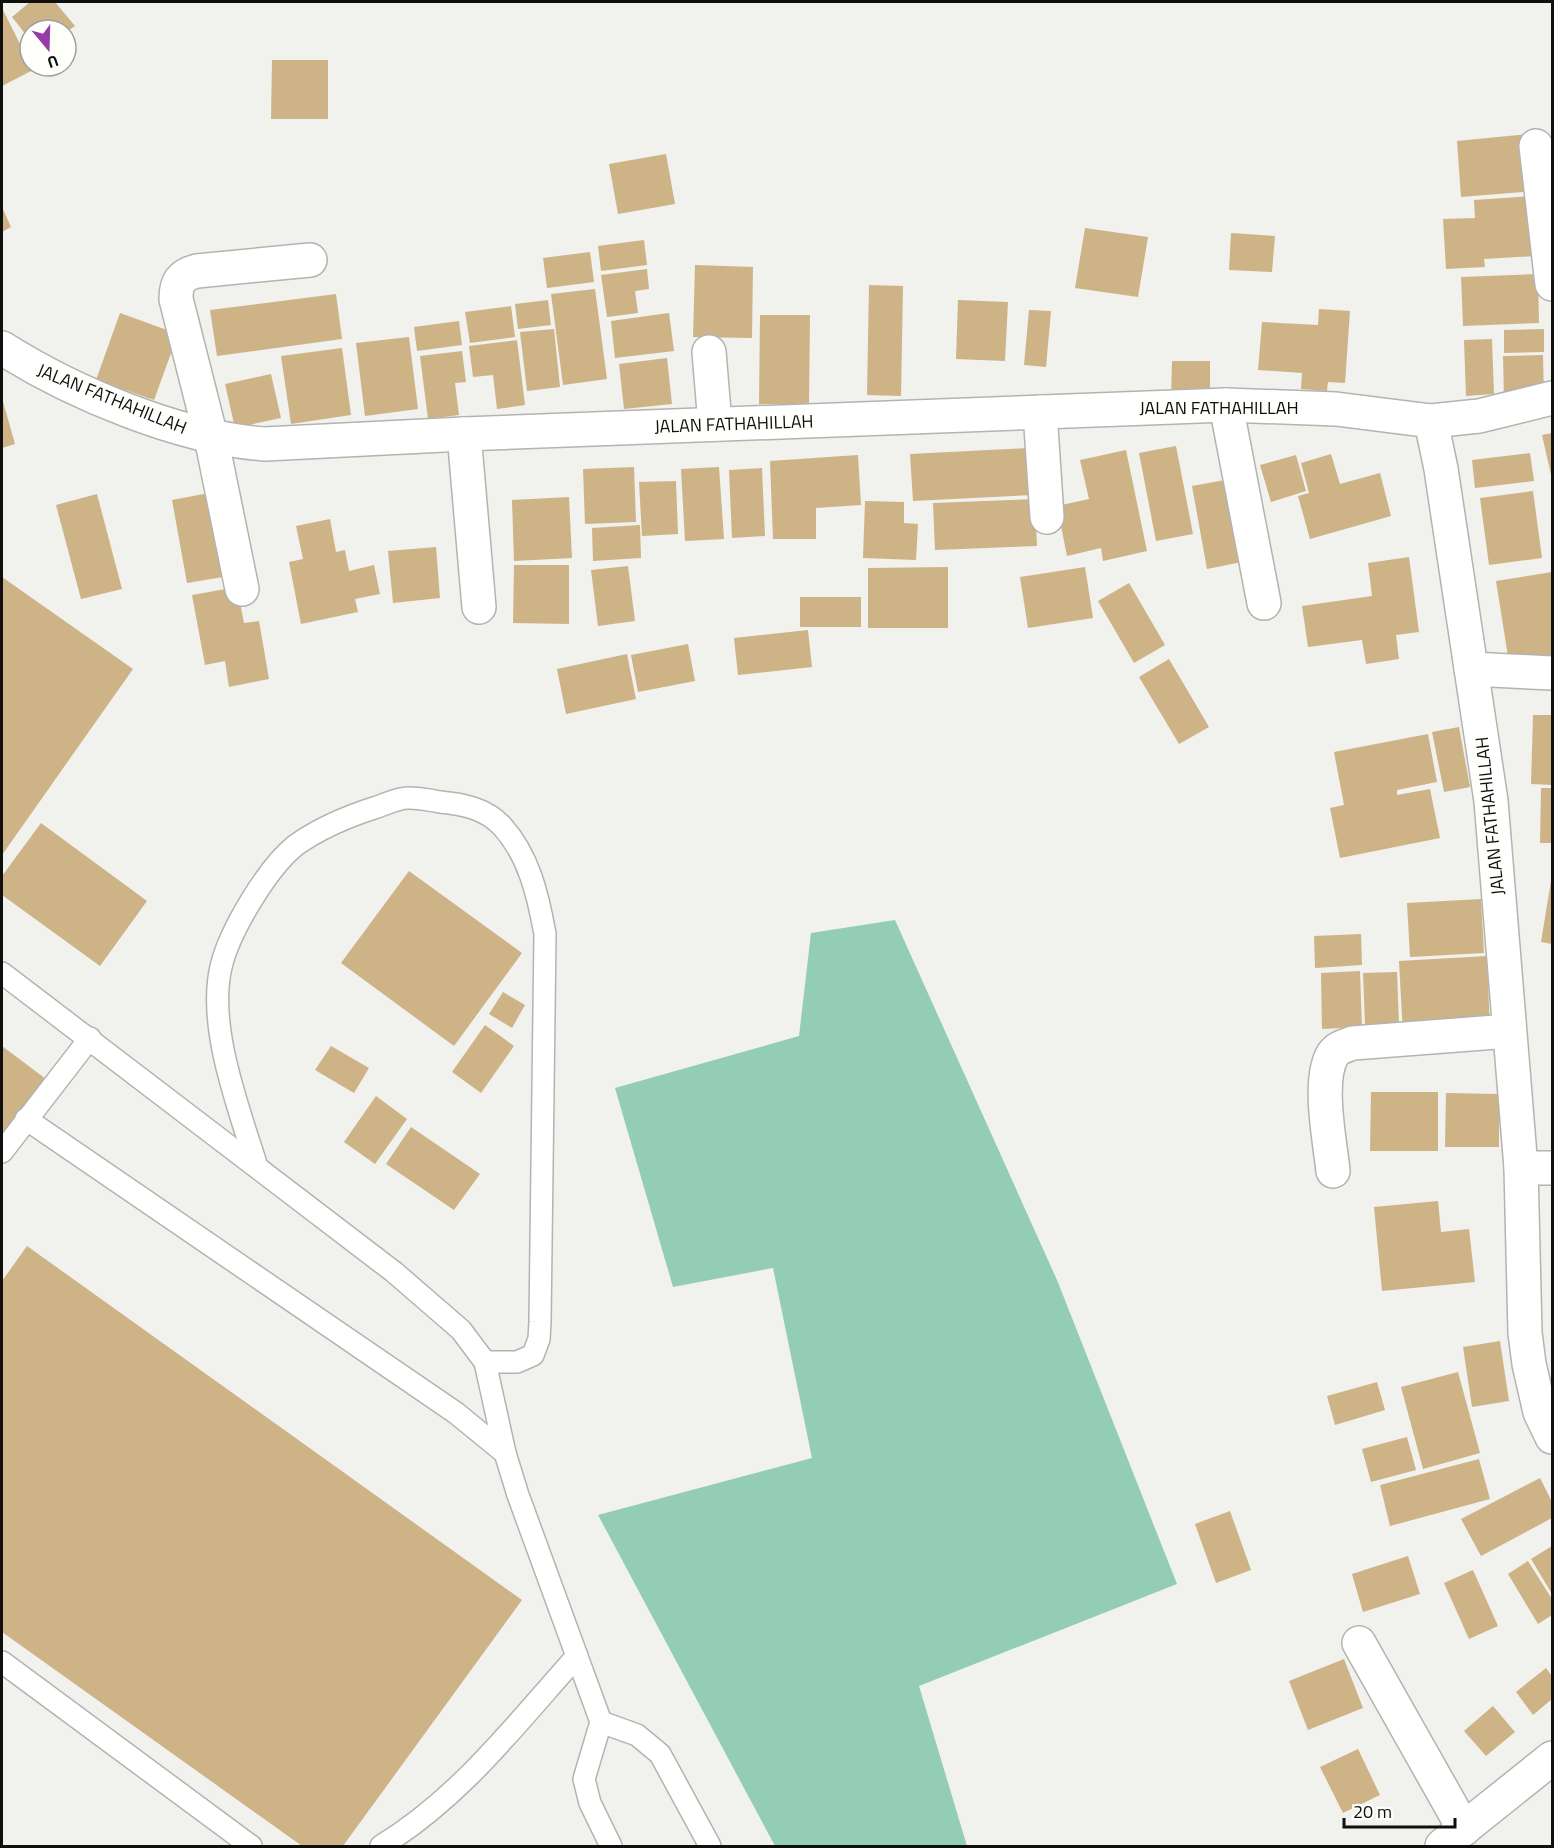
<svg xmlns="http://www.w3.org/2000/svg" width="1554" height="1848" viewBox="0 0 1554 1848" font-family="'Titillium Web',sans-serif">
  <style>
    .water { fill: #94cdb7 }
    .building { fill: #ceb386 }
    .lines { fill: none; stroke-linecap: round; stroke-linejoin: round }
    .service-casing { stroke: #b3b3b0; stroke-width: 24 }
    .minor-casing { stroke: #b3b3b0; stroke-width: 36 }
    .trunk-casing { stroke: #b3b3b0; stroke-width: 36 }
    .service { stroke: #fff; stroke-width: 21 }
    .minor { stroke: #fff; stroke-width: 33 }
    .trunk { stroke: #fff; stroke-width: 33 }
    .labels { text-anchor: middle; stroke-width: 4.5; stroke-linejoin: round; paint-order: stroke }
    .street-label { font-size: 18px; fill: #0f0f0e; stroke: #fefffb }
  </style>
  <rect width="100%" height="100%" fill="#f1f1ed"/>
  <!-- water -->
  <polygon class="water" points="895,920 1057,1280 1177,1584 919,1686 967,1846 775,1846 598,1515 812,1458 773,1268 673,1287 615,1088 799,1036 811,933"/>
  <!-- building -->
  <g class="building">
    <polygon points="30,2 55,2 75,26 66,32 66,30 30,30 30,40 12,17"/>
    <polygon points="2,8 33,70 2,86"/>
    <polygon points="272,60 328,60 328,119 271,119"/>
    <polygon points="1529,134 1534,191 1461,197 1457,141"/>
    <polygon points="666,154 675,204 618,214 609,164"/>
    <polygon points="1532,196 1536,256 1484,259 1485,267 1446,269 1443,219 1475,218 1474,200"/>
    <polygon points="2,207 11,227 2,232"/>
    <polygon points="1085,228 1148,237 1138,297 1075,288"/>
    <polygon points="1231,233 1275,236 1272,272 1229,270"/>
    <polygon points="644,240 647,265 601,271 598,246"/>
    <polygon points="590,252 594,282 547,288 543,258"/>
    <polygon points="695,265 753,267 752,338 693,337"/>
    <polygon points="647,269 649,289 635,291 638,313 607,317 601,275"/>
    <polygon points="1538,274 1539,323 1463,326 1461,277"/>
    <polygon points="869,285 903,286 901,396 867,395"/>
    <polygon points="595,289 607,379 563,385 551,294"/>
    <polygon points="336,294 342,339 217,356 210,310"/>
    <polygon points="548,300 551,325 518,329 515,304"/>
    <polygon points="958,300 1008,302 1005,361 956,359"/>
    <polygon points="511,306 515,337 470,343 465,312"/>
    <polygon points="1319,309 1350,311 1345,383 1328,382 1327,391 1301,389 1302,373 1258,370 1262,322 1318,325"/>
    <polygon points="1029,310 1051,311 1046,367 1024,365"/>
    <polygon points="120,313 178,334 154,400 96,380"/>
    <polygon points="669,313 674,351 615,358 611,321"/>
    <polygon points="760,315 810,315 809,404 759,404"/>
    <polygon points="459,321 462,345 417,351 414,327"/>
    <polygon points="554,329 560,387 527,391 520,332"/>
    <polygon points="1544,329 1544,352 1504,353 1504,330"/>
    <polygon points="409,337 418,409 365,416 356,343"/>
    <polygon points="1492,339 1494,394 1466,396 1464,340"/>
    <polygon points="517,340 525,405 497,409 493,375 473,377 469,346"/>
    <polygon points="342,348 351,415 291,424 281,356"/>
    <polygon points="462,351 466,382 455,383 459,415 428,419 420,356"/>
    <polygon points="1543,355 1544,398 1504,400 1503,356"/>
    <polygon points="667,358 672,404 624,409 619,364"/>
    <polygon points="1172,361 1210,361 1210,399 1171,399"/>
    <polygon points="271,374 281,418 235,428 225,384"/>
    <polygon points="2,398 15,444 2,448"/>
    <polygon points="1552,433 1552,479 1542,435"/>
    <polygon points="1176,446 1193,534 1156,541 1139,453"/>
    <polygon points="1029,448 1032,495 913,501 910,454"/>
    <polygon points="1126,450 1147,551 1103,561 1101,548 1067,556 1057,506 1089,499 1080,460"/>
    <polygon points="1530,453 1534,481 1475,488 1472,460"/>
    <polygon points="1331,454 1340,484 1380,473 1391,516 1310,539 1298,496 1309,493 1301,463"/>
    <polygon points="858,455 861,505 816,508 816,539 773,539 770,461"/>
    <polygon points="1296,455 1306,491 1271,502 1260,465"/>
    <polygon points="634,467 636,522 585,524 583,469"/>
    <polygon points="719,467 724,539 685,541 681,469"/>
    <polygon points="762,468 765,536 732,538 729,470"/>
    <polygon points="1236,478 1252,560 1207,569 1192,486"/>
    <polygon points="676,481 678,534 642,536 639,482"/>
    <polygon points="1533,491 1542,558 1489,565 1480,498"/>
    <polygon points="214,492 229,576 187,583 172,500"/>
    <polygon points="97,494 122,589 81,599 56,505"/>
    <polygon points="569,497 572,558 514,561 512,500"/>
    <polygon points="1035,499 1037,546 935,550 933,503"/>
    <polygon points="865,501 904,502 904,523 918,524 916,560 863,558"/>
    <polygon points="330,519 336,552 345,550 349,571 374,565 380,594 355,599 358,612 301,624 289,562 303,559 296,526"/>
    <polygon points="640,525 641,558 593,561 592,528"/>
    <polygon points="436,547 440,598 393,603 388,551"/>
    <polygon points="1409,557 1419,632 1396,635 1399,659 1366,664 1362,640 1308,647 1302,606 1372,596 1368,563"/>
    <polygon points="514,565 569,565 569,624 513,623"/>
    <polygon points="628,566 635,621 598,626 591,570"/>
    <polygon points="948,567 948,628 868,628 868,568"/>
    <polygon points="1085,567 1093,618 1028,628 1020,577"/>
    <polygon points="1552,572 1552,662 1510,669 1496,581"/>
    <polygon points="2,577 133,669 2,855"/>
    <polygon points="1129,583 1165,645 1134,663 1098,601"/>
    <polygon points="237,587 244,623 259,621 269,679 229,687 225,661 205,665 192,595"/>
    <rect x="800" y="597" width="61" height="30"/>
    <polygon points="808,630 812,667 738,675 734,638"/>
    <polygon points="688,644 695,681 638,692 631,655"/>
    <polygon points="627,654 636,699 566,714 557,669"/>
    <polygon points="1169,659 1209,727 1179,744 1139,677"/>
    <polygon points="1533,715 1552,715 1552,785 1531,784"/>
    <polygon points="1459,727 1470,787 1444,792 1432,732"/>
    <polygon points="1428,734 1437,782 1397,790 1397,795 1430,789 1440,838 1340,858 1330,808 1344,805 1334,752"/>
    <polygon points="1541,788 1552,788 1552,843 1540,843"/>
    <polygon points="41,823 147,901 100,966 2,895 2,876"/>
    <polygon points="409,871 522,953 454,1046 341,963"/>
    <polygon points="1551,881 1552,882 1552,944 1541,942"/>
    <polygon points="1481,899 1484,953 1410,957 1407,903"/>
    <polygon points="1361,934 1362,965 1315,968 1314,936"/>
    <polygon points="1487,956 1490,1031 1403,1035 1399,961"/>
    <polygon points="1360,971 1362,1027 1322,1029 1321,973"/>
    <polygon points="1397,972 1399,1025 1365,1026 1363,973"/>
    <polygon points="503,992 525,1005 512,1028 489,1014"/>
    <polygon points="485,1025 514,1046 481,1093 452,1072"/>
    <polygon points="2,1046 46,1079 2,1139"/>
    <polygon points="331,1046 369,1068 354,1093 315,1070"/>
    <polygon points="1371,1092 1438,1092 1438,1151 1370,1151"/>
    <polygon points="1446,1093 1499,1094 1499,1147 1445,1147"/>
    <polygon points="376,1096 407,1119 375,1164 344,1142"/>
    <polygon points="411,1127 480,1174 454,1210 386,1164"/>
    <polygon points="1438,1201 1441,1232 1469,1229 1475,1282 1382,1291 1374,1207"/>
    <polygon points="27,1246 522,1600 343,1846 302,1846 2,1632 2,1281"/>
    <polygon points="1500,1341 1509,1401 1472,1407 1463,1347"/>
    <polygon points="1458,1372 1480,1453 1423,1469 1401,1387"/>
    <polygon points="1377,1382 1385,1410 1335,1425 1327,1396"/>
    <polygon points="1407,1437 1416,1470 1371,1482 1362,1449"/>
    <polygon points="1479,1459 1490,1499 1390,1526 1380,1485"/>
    <polygon points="1540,1478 1552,1502 1552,1518 1481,1556 1461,1519"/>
    <polygon points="1230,1511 1251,1570 1216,1583 1195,1524"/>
    <polygon points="1552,1546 1552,1594 1531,1559"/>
    <polygon points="1408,1556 1420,1594 1363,1612 1352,1574"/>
    <polygon points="1528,1561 1552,1599 1552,1615 1538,1624 1508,1574"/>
    <polygon points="1473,1570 1498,1626 1469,1639 1444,1583"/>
    <polygon points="1344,1659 1363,1708 1308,1730 1289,1681"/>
    <polygon points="1546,1668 1552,1676 1552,1699 1533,1715 1516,1692"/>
    <polygon points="1493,1706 1515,1732 1486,1756 1464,1731"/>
    <polygon points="1358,1749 1380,1795 1343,1813 1320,1767"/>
  </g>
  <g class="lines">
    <!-- service casing -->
    <g class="service-casing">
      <g id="service">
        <polyline points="2,973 394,1272 461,1330 485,1362 505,1453"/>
        <polyline points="26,1119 456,1413 505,1453 518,1495 601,1722 584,1779 590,1803 611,1846"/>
        <polyline points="2,1152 90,1038"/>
        <path d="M257,1167C239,1109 207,1027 221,967C229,932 267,868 296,845C320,828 346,817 374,808C384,805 397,798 408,798C419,798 430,800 440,802C462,804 485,808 502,826C529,856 538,895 545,934L540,1322L539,1339L533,1355L517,1362H485"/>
        <polyline points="2,1662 251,1846"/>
        <polyline points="601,1722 637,1735 660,1754 710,1846"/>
        <path d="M381,1846C460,1798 516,1724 577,1656"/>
      </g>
    </g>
    <!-- minor casing -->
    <g class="minor-casing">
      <g id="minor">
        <polyline points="1536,146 1552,284"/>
        <path d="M2,348C73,393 180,438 265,444L464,434L1226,405L1336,409L1431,421L1441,469L1491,801L1521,1168L1525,1333L1529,1364L1540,1412L1552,1437"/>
        <polyline points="709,352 715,424"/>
        <polyline points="1226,405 1264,603"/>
        <polyline points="1040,412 1047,517"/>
        <polyline points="1431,421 1479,416 1552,398"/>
        <polyline points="464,434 479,607"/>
        <path d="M242,589L211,437L176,299C176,282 181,275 197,271L310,260"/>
        <polyline points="1471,669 1552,673"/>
        <polyline points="1521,1168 1552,1168"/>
        <path d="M1333,1171C1330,1141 1317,1080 1333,1054C1338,1047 1345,1046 1353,1043L1509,1031"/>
        <polyline points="1359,1643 1464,1829"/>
      </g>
    </g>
    <!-- trunk casing -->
    <g class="trunk-casing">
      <polyline id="trunk" points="1442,1846 1552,1758"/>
    </g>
    <!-- service -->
    <use href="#service" class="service"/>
    <!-- minor -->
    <use href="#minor" class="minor"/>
    <!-- trunk -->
    <use href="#trunk" class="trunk"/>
  </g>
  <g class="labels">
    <!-- street labels -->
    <g class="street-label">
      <text transform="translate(112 399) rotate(22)" y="6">JALAN FATHAHILLAH</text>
      <text x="1219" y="414">JALAN FATHAHILLAH</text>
      <text transform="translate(734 424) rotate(-2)" y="6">JALAN FATHAHILLAH</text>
      <text transform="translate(1490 816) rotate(-96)" y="6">JALAN FATHAHILLAH</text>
    </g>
  </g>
  <!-- border -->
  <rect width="1554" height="1848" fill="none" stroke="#0f0f0e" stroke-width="6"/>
  <!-- north arrow -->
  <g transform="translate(48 48) rotate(161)"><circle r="28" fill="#fefffb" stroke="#9e9f9c" stroke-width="1.5"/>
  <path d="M0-4.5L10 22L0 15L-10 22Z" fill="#963ca7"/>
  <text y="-9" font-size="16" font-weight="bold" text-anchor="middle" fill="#0f0f0e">U</text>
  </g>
  <!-- scale -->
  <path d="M1344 1818v9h111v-9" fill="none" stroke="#0f0f0e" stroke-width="3"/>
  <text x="1353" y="1818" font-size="18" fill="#0f0f0e" stroke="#fefffb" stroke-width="4.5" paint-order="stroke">20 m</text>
</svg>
